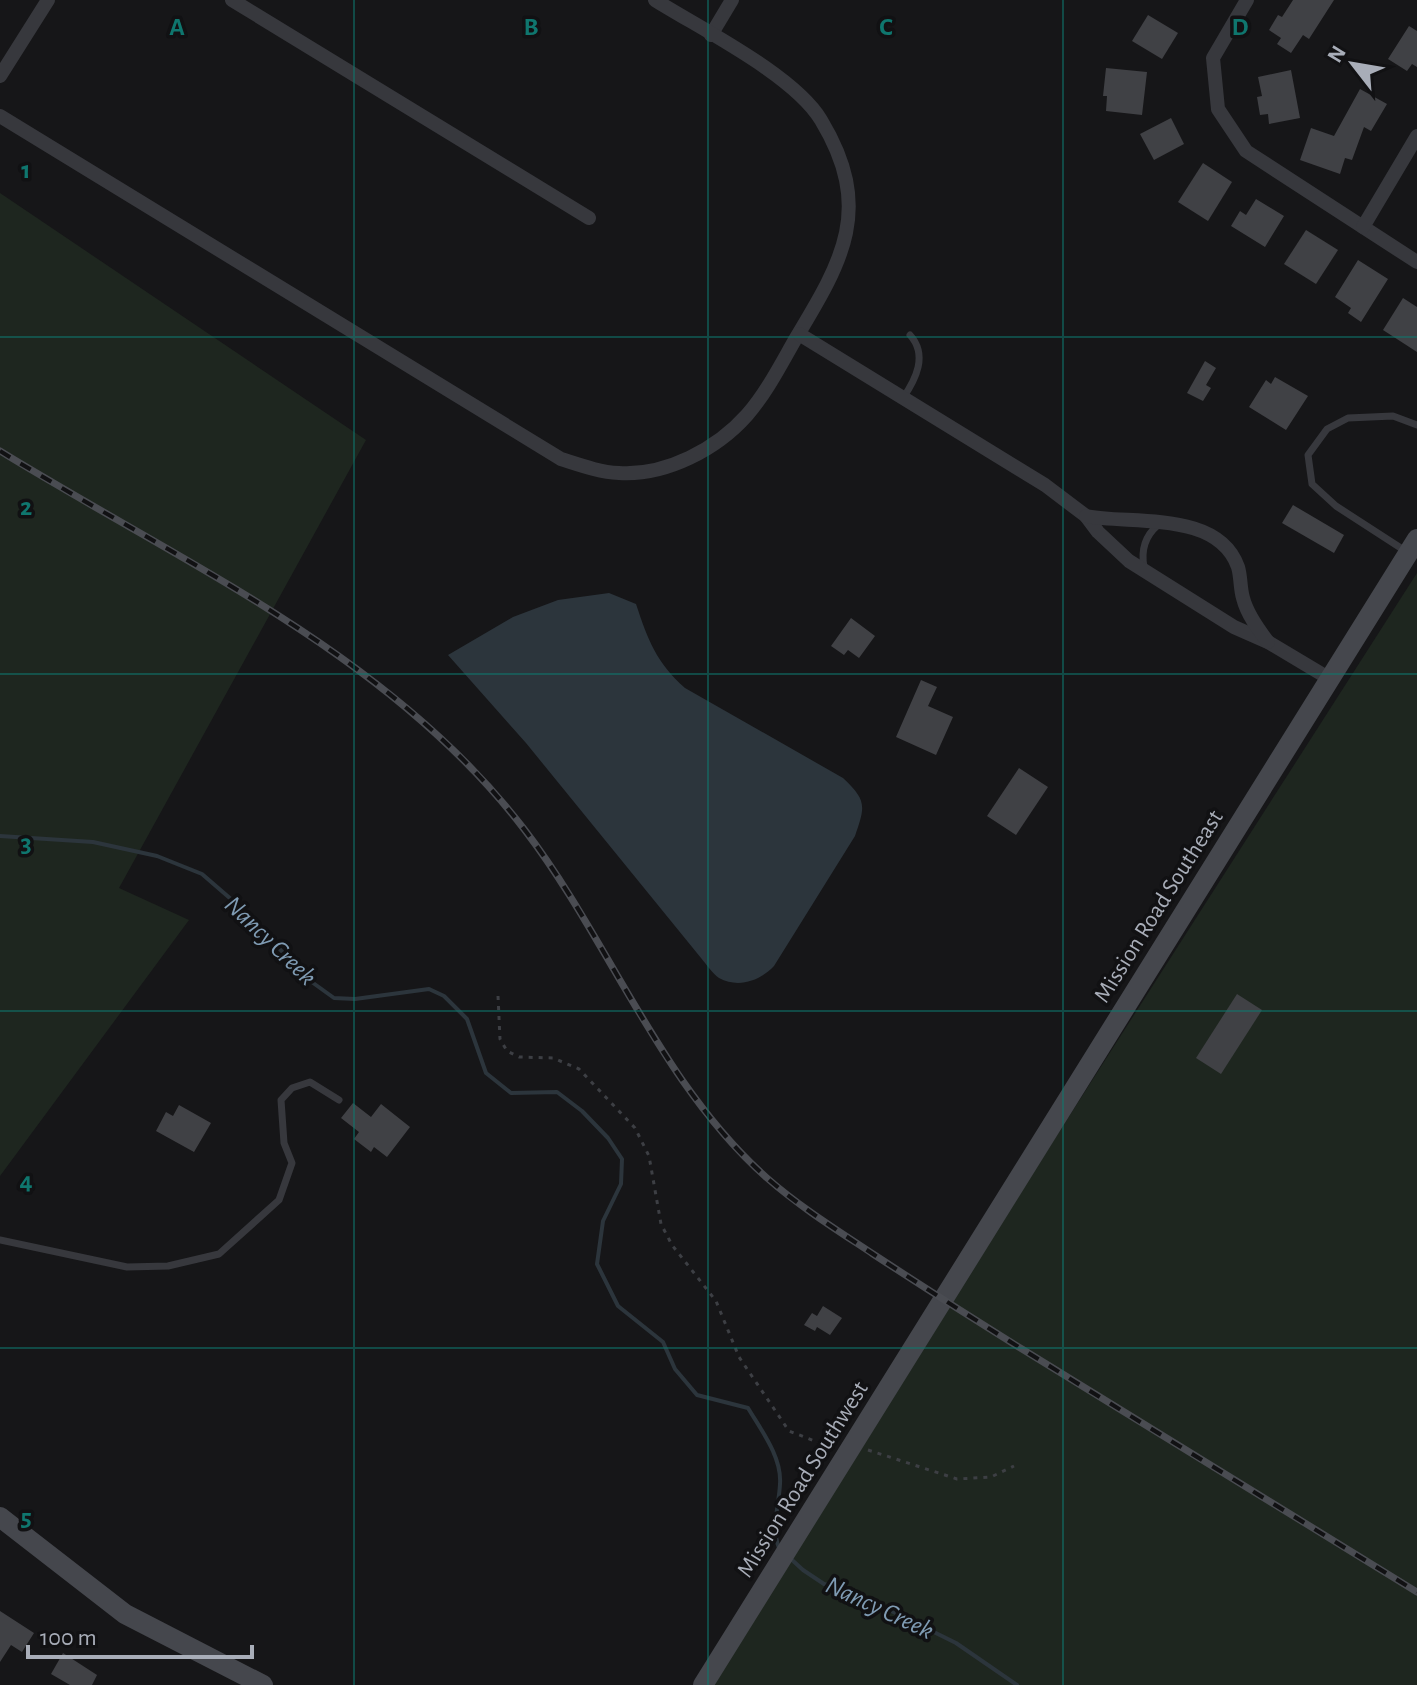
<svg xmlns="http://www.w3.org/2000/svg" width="1417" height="1685" viewBox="0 0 1417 1685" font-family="'Alegreya Sans',sans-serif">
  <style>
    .green { fill: #1e261f }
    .water { fill: #2c353c }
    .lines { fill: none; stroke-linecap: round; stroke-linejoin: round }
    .stream { stroke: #2c353c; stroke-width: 4 }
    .building { fill: #404145 }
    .path { stroke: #3d3f44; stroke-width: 3; stroke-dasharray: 4 6; stroke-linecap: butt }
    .lane { stroke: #37383d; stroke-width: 7 }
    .street { stroke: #37383d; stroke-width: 14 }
    .secondary { stroke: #45474d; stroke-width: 20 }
    .rail-casing { stroke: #4a4c52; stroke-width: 7 }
    .rail { stroke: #111113; stroke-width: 4; stroke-dasharray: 12; stroke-linecap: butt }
    .grid { fill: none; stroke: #0f766e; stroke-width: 2; stroke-opacity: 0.55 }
    .labels { text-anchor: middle; stroke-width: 7; stroke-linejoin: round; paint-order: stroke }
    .street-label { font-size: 24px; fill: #a8adb8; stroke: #111113 }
    .water-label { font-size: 26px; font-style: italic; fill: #7f9bb3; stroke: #111113 }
    .grid-label { font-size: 26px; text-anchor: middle; font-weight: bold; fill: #0f766e; stroke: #111113; stroke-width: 7; stroke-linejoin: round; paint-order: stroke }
  </style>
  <rect width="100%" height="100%" fill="#161618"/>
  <!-- green -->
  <g class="green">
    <polygon points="0,193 366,440 119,888 189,920 0,1176"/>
    <polygon points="1417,573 1417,1685 705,1685"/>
  </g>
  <!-- water -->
  <path class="water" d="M609,593L636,604C648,640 656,662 685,688L843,778C866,800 866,805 855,836L774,966C761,980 739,989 719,978C713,974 706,964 701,958L526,743L448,655L513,617L558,600Z"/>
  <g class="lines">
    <!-- stream -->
    <g class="stream">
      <path d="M0,836L93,842L157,856L202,874L239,906L309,980L334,998L355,999L429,989L444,996L467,1019L486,1073L511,1093L557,1092L582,1111L608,1138L622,1159L621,1184L603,1221L597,1264L618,1306L663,1342L675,1369L697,1395L748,1408C761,1430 782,1457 780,1484C779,1505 771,1528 779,1548"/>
      <polyline points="791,1559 803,1570 824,1584 849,1590 956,1643 1017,1685"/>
    </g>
  </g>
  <!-- building -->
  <g class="building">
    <polygon points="1293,0 1334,0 1309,39 1303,35 1291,53 1277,44 1281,38 1269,30 1278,15 1282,17"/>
    <polygon points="1148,15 1178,33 1162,59 1132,41"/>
    <polygon points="1409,26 1417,31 1417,67 1412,64 1407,71 1388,59"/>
    <polygon points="1106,68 1147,72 1142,115 1106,111 1107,96 1103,96"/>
    <polygon points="1291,70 1300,118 1269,124 1268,114 1260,115 1257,97 1262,96 1258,77"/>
    <polygon points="1360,89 1387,104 1371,131 1364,127 1352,160 1345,158 1340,174 1300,160 1311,128 1334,136"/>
    <polygon points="1171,118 1184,144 1154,160 1140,134"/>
    <polygon points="1203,163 1232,182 1208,221 1178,202"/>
    <polygon points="1256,199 1284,216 1265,247 1231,226 1240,211 1246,215"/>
    <polygon points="1306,230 1338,250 1316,284 1284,264"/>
    <polygon points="1358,260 1388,279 1361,322 1348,313 1351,308 1335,297"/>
    <polygon points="1403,298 1417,307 1417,352 1383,330"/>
    <polygon points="1205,361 1216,368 1206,385 1211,388 1203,401 1187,393"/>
    <polygon points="1275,377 1308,396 1286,430 1249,407 1266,380 1271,384"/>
    <polygon points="1293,505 1344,535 1334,553 1282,523"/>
    <polygon points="851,618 875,636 859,658 848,650 844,655 831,646"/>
    <polygon points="921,680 937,687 928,706 953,717 936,755 896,737"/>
    <polygon points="1019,768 1048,787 1016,835 987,816"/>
    <polygon points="1237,994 1262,1010 1221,1074 1196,1058"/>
    <polygon points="353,1103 371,1117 381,1104 410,1127 387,1157 374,1147 371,1152 354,1139 359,1132 341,1118"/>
    <polygon points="179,1105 211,1123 194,1152 156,1131 166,1112 173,1116"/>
    <polygon points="823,1306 842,1318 830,1335 817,1327 815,1331 804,1325 812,1313 817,1316"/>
    <polygon points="0,1611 34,1633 22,1652 11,1645 0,1662"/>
    <polygon points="63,1653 97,1675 92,1685 70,1685 51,1674"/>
  </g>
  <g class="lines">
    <!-- path -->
    <g class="path">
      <polyline points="498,996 500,1039 507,1051 519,1057 553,1058 579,1069 635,1128 649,1156 661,1224 672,1245 716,1301 739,1357 789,1431 830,1447"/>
      <polyline points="868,1450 957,1479 991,1477 1014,1466"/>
    </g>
    <!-- lane -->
    <g class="lane">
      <path d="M903,398C916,379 928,355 910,335"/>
      <polyline points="1407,552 1336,506 1312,484 1308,455 1327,429 1348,418 1393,416 1417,425"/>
      <path d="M1144,567C1141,551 1145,536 1158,525"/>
      <polyline points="0,1240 127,1267 168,1266 219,1254 279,1200 292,1163 284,1143 281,1100 292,1088 310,1082 339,1100"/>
    </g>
    <!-- street -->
    <g class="street">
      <polyline points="232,0 589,218"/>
      <polyline points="1247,0 1213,58 1218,109 1246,151 1417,262"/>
      <polyline points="711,35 732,0"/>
      <polyline points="0,76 48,0"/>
      <path d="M0,116L561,459C580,465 599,472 619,473C666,476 717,449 747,415C767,392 781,364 796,338C843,260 874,208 821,120C794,75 701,29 655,0"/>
      <polyline points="1363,227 1417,136"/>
      <polyline points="799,334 1045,485 1086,516 1098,532 1129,561 1234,627 1268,642 1330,679"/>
      <path d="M1086,516C1132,525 1218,510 1238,567C1241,577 1240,588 1243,598C1247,614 1258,629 1268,642"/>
    </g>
    <!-- secondary -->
    <g class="secondary">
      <polyline points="0,1517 125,1614 263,1685"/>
      <polyline points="703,1685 1417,539"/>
    </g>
    <!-- rail casing -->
    <g class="rail-casing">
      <path id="rail" d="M0,451C182,563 391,655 524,829C610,941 659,1082 767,1178C800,1207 837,1230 873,1254C922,1286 972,1318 1022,1349C1153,1430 1285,1511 1417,1592"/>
    </g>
    <!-- rail -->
    <use href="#rail" class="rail"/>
  </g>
  <!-- grid -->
  <path class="grid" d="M354,0V1685M708,0V1685M1063,0V1685M0,337H1417M0,674H1417M0,1011H1417M0,1348H1417"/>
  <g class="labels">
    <!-- street labels -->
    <g class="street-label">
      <text transform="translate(1158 906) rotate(-58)" y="8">Mission Road Southeast</text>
      <text transform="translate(802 1479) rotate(-58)" y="8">Mission Road Southwest</text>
    </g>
    <!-- water labels -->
    <g class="water-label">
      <text transform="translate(271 940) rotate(44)" y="9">Nancy Creek</text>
      <text transform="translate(880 1607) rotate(25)" y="9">Nancy Creek</text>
    </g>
  </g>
  <g class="grid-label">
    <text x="177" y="35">A</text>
    <text x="531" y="35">B</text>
    <text x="886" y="35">C</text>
    <text x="1240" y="35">D</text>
    <text x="26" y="178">1</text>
    <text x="26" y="515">2</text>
    <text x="26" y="852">3</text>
    <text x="26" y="1189">4</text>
    <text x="26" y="1526">5</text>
  </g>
  <!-- north arrow -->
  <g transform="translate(1353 64) rotate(301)" stroke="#111113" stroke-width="6" paint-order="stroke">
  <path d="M0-6L14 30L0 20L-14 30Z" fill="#a8adb8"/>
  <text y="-12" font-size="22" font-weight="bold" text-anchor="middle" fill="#a8adb8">N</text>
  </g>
  <!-- scale -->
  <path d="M28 1645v12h224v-12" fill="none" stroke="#a8adb8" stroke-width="4"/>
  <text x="40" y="1645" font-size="24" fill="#a8adb8" stroke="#111113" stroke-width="6" paint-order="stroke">100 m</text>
</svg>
